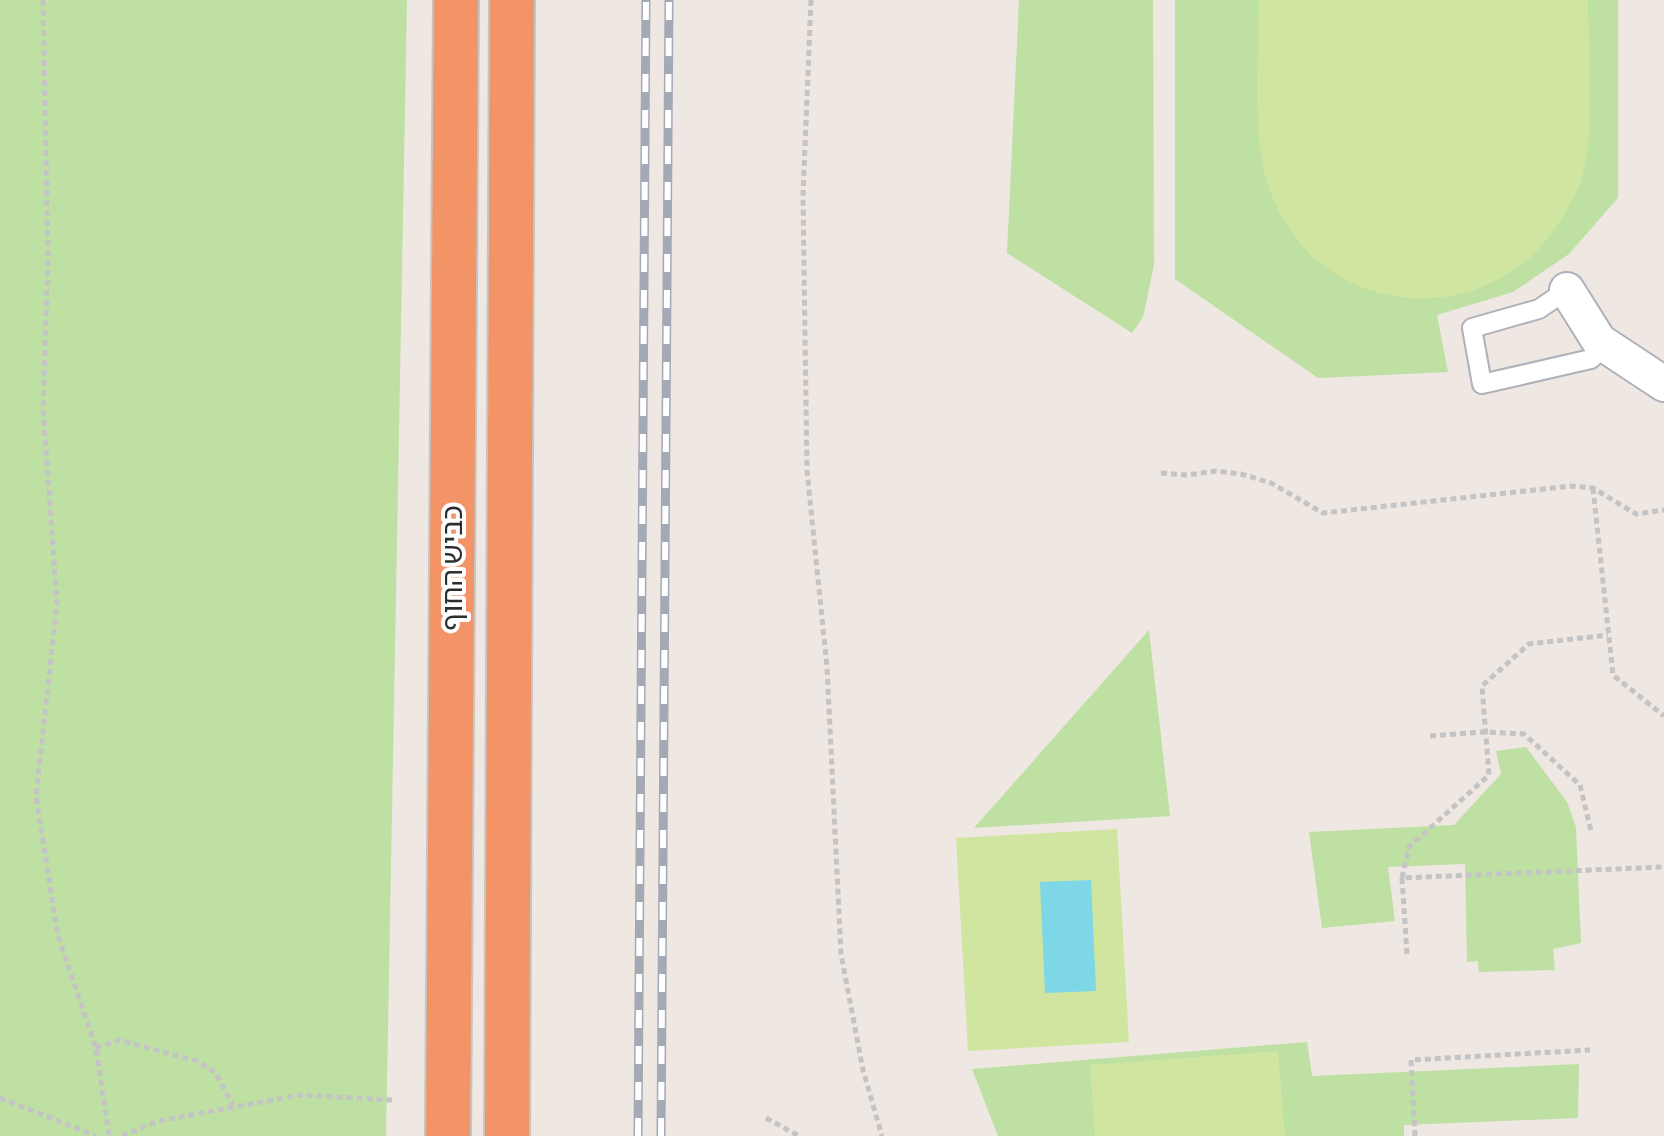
<svg xmlns="http://www.w3.org/2000/svg" width="1664" height="1136" viewBox="0 0 1664 1136" font-family="'Sofia Sans Condensed','Noto Sans Hebrew',sans-serif">
  <style>
    .green { fill: #bee0a3 }
    .pitch { fill: #d0e6a0 }
    .water { fill: #7dd7e7 }
    .lines { fill: none; stroke-linecap: round; stroke-linejoin: round }
    .service-casing { stroke: #aeb1b9; stroke-width: 22 }
    .minor-casing { stroke: #aeb1b9; stroke-width: 38 }
    .motorway-casing { stroke: #c4c4c4; stroke-width: 48 }
    .path { stroke: #c4c4c4; stroke-width: 5; stroke-dasharray: 6 4; stroke-linecap: butt }
    .service { stroke: #fff; stroke-width: 18 }
    .minor { stroke: #fff; stroke-width: 34 }
    .motorway { stroke: #f39467; stroke-width: 44 }
    .rail-casing { stroke: #a4a9b6; stroke-width: 9 }
    .rail { stroke: #fff; stroke-width: 6; stroke-dasharray: 18; stroke-linecap: butt }
    .labels { text-anchor: middle; stroke-width: 8; stroke-linejoin: round; paint-order: stroke }
    .street-label { font-size: 28px; fill: #2e2e2e; stroke: #fff }
  </style>
  <rect width="100%" height="100%" fill="#eee7e2"/>
  <!-- green -->
  <g class="green">
    <polygon points="0,0 407,0 386,1136 0,1136"/>
    <polygon points="1019,0 1153,0 1154,265 1143,317 1132,333 1007,253"/>
    <polygon points="1175,0 1618,0 1618,198 1569,254 1513,292 1437,315 1448,372 1318,378 1175,279"/>
    <polygon points="1149,630 1170,816 974,828"/>
    <polygon points="1526,747 1567,802 1576,827 1581,943 1553,949 1555,970 1479,972 1478,961 1467,962 1465,864 1388,867 1395,921 1322,928 1309,832 1454,825 1501,774 1496,751"/>
    <polygon points="1307,1042 1312,1076 1579,1064 1578,1118 1404,1125 1404,1136 998,1136 972,1069"/>
  </g>
  <!-- pitch -->
  <g class="pitch">
    <path d="M1259,0H1588C1588,51 1598,149 1576,193C1563,218 1544,248 1521,265C1435,329 1314,298 1273,199C1250,144 1259,60 1259,0Z"/>
    <polygon points="1117,829 1129,1042 968,1051 956,838"/>
    <polygon points="1278,1051 1285,1136 1095,1136 1090,1065"/>
  </g>
  <!-- water -->
  <polygon class="water" points="1091,880 1096,991 1045,993 1040,882"/>
  <g class="lines">
    <!-- service casing -->
    <g class="service-casing">
      <polyline id="service" points="1567,290 1539,309 1472,328 1482,384 1591,359 1606,345"/>
    </g>
    <!-- minor casing -->
    <g class="minor-casing">
      <polyline id="minor" points="1567,290 1599,341 1664,384"/>
    </g>
    <!-- motorway casing -->
    <g class="motorway-casing">
      <g id="motorway">
        <polyline points="448,1136 456,0"/>
        <polyline points="507,1136 512,0"/>
      </g>
    </g>
    <!-- path -->
    <g class="path">
      <polyline points="43,0 48,260 43,409 57,603 36,797 58,936 96,1048 109,1136"/>
      <polyline points="811,0 803,195 807,471 827,667 841,954 863,1070 882,1136"/>
      <polyline points="1161,473 1188,475 1216,471 1241,474 1271,483 1323,513 1571,486 1593,488 1636,514 1664,510"/>
      <polyline points="1593,488 1613,675 1664,716"/>
      <polyline points="1430,736 1484,732 1524,734 1580,785 1591,831"/>
      <polyline points="1402,878 1409,847 1489,775 1482,686 1529,644 1608,635"/>
      <polyline points="1407,954 1402,878 1664,867"/>
      <polyline points="96,1048 119,1040 197,1061 215,1072 233,1105"/>
      <polyline points="0,1098 96,1136"/>
      <polyline points="766,1118 799,1136"/>
      <polyline points="122,1136 158,1121 300,1095 392,1100"/>
      <polyline points="1415,1136 1411,1060 1590,1050"/>
    </g>
    <!-- service -->
    <use href="#service" class="service"/>
    <!-- minor -->
    <use href="#minor" class="minor"/>
    <!-- motorway -->
    <use href="#motorway" class="motorway"/>
    <!-- rail casing -->
    <g class="rail-casing">
      <g id="rail">
        <polyline points="638,1136 646,0"/>
        <polyline points="661,1136 669,0"/>
      </g>
    </g>
    <!-- rail -->
    <use href="#rail" class="rail"/>
  </g>
  <g class="labels">
    <!-- street labels -->
    <g class="street-label">
      <text transform="translate(452 568) rotate(-90)" y="10">כביש החוף</text>
    </g>
  </g>
</svg>
